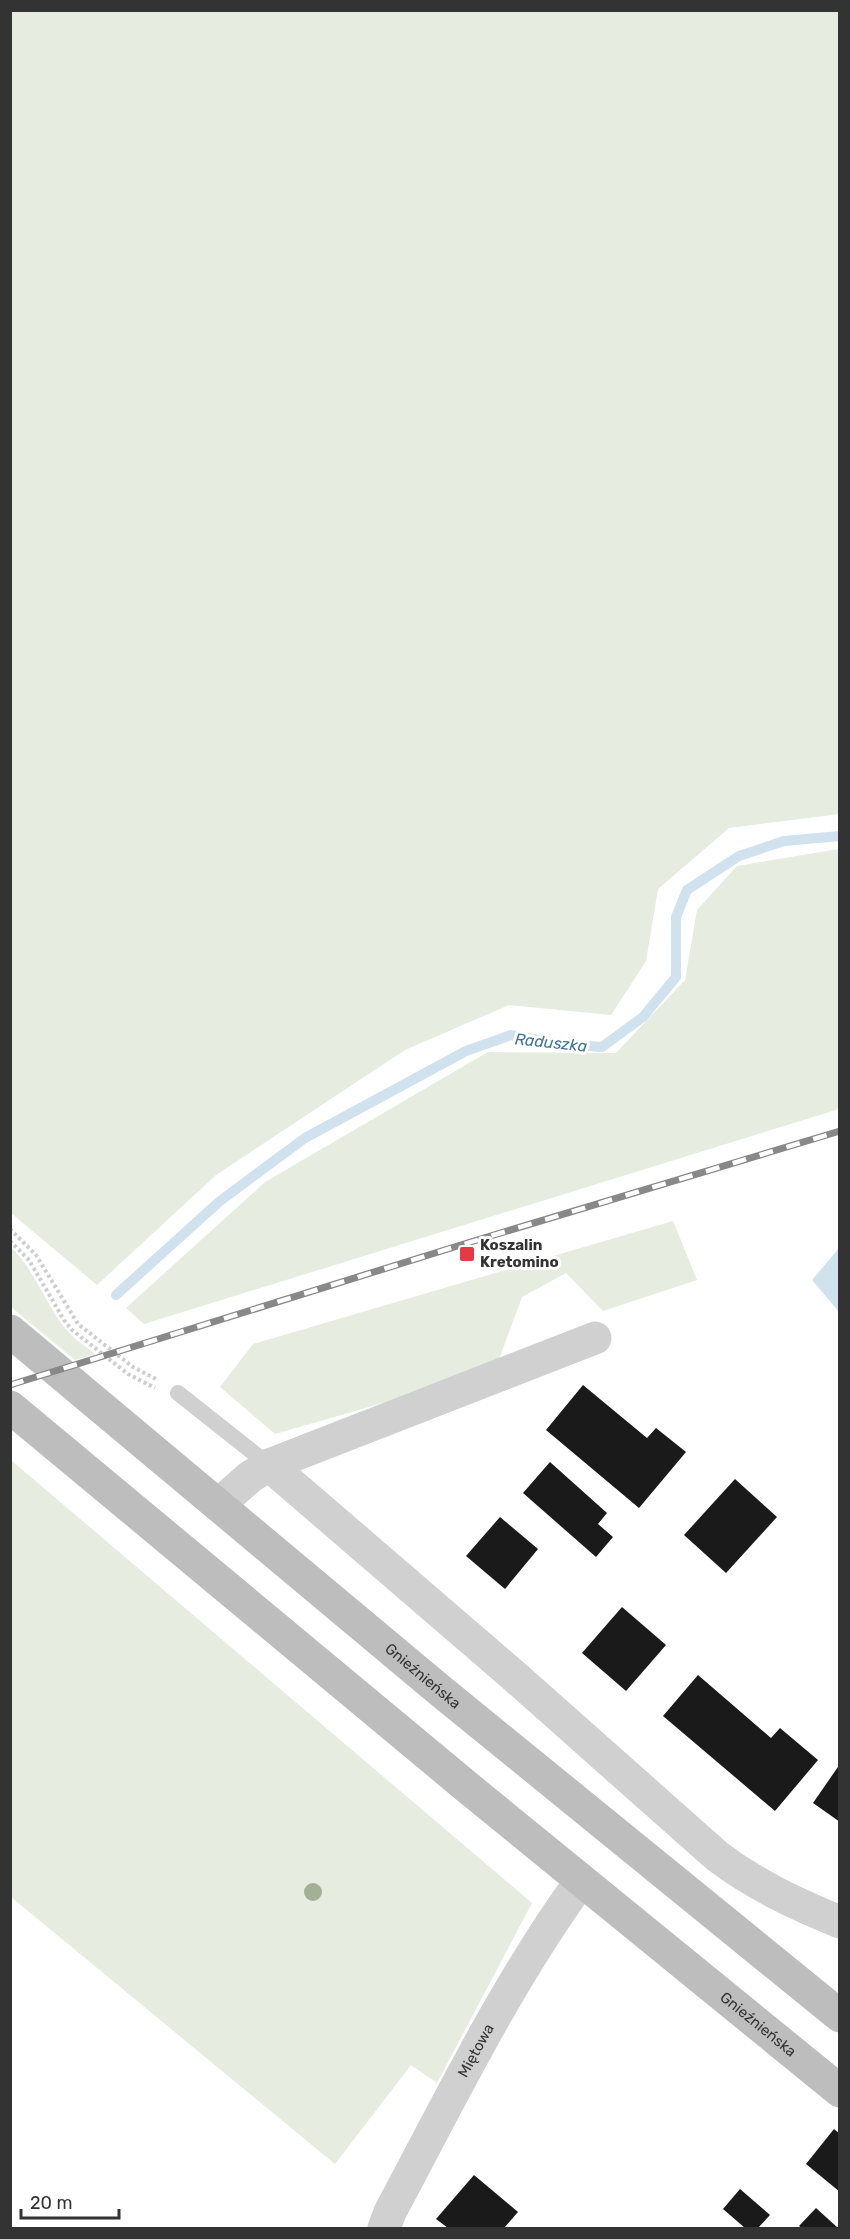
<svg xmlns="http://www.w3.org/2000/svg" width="850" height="2239" viewBox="0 0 850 2239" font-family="Rubik,sans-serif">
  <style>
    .green { fill: #e6ecdf }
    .water { fill: #cfe2ee }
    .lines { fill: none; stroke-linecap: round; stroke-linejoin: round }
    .stream { stroke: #cfe2ee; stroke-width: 10 }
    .building { fill: #1a1a1a }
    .path { stroke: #cdcdcd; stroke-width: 4; stroke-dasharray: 3 3; stroke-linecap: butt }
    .lane { stroke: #d0d0d0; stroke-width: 16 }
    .street { stroke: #d0d0d0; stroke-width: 33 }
    .secondary { stroke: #bdbdbd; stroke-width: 33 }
    .rail-casing { stroke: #888; stroke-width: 7 }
    .rail { stroke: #fff; stroke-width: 4.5; stroke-dasharray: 14; stroke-linecap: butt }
    .tree { fill: #a2b095 }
    .poi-dot { fill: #e63946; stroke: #fff; stroke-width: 2 }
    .labels { text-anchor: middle; stroke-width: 6; stroke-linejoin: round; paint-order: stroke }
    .poi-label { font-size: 15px; font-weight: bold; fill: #333; stroke: #fff; text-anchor: start }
    .street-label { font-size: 15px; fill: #333; stroke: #fff }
    .water-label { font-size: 16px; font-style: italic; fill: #3f7597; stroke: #fff }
  </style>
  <rect width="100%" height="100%" fill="#fff"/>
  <!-- green -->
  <g class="green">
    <polygon points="10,11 839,11 839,814 729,828 658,889 646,961 611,1015 509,1005 405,1050 216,1175 97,1285 11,1213"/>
    <polygon points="839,849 839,1109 144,1324 126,1308 265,1182 488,1052 616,1053 685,980 697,910 737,866"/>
    <polygon points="673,1221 697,1280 603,1311 566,1273 522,1297 498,1362 400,1398 275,1434 220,1387 253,1344"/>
    <path d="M11,1247C33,1269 43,1297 60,1322C69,1335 82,1344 95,1354L75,1360L11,1307Z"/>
    <polygon points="12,1461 532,1903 437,2083 411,2065 335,2164 11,1897 10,1462"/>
  </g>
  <!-- water -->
  <polygon class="water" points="839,1248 839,1312 812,1280"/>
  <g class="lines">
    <!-- stream -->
    <polyline class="stream" points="116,1295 220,1201 305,1138 466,1051 511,1035 561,1044 602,1047 643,1017 676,977 676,917 687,890 739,856 784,841 840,836"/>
  </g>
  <!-- building -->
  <g class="building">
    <polygon points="583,1385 647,1438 656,1428 686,1452 639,1508 546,1430"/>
    <polygon points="550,1462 607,1513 598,1524 613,1537 596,1557 523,1493"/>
    <polygon points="735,1479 777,1517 726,1573 684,1535"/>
    <polygon points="500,1517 538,1549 505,1589 466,1556"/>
    <polygon points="622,1607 666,1645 626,1691 582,1653"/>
    <polygon points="698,1675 771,1738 780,1728 818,1760 775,1811 663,1716"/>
    <polygon points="840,1764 840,1822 813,1803"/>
    <polygon points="834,2129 840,2134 840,2192 806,2164"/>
    <polygon points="474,2175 518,2212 504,2228 448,2228 436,2219"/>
    <polygon points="740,2189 770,2215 758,2228 745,2228 723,2209"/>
    <polygon points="816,2208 838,2228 802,2228 799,2226"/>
  </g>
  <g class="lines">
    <!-- path -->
    <g class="path">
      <polyline points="10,1229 36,1255 78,1324 133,1367 158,1380"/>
      <polyline points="10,1241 29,1260 64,1320 72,1330 128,1374 155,1388"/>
    </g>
    <!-- lane -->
    <polyline class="lane" points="178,1393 269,1465"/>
    <!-- street -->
    <g class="street">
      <path d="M269,1465L513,1675L717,1856C755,1885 796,1904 840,1922"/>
      <polyline points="218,1505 250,1477 269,1465 595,1338"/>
      <path id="s1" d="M384,2228L390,2212C450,2100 506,1984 581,1881"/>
    </g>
    <!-- secondary -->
    <g class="secondary">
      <path id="s2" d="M10,1331L437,1688L840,2016"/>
      <path id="s3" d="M10,1407L467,1787L840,2091"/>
    </g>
    <!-- rail casing -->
    <g class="rail-casing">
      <polyline id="rail" points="10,1385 464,1244 840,1131"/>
    </g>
    <!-- rail -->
    <use href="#rail" class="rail"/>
  </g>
  <!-- trees -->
  <circle class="tree" cx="313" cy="1892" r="9"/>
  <!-- markers -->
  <rect class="poi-dot" x="459" y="1246" width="16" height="16" rx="3"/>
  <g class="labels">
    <!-- poi labels -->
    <g class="poi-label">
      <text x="480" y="1250">Koszalin<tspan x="480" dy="17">Kretomino</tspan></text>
    </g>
    <!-- street labels -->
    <g class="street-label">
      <text dy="5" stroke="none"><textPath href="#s2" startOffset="538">Gnieźnieńska</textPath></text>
      <text dy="5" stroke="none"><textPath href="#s3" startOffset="970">Gnieźnieńska</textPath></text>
      <text dy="5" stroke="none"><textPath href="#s1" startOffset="200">Miętowa</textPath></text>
    </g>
    <!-- water labels -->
    <g class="water-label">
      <text transform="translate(551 1042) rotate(6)" y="6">Raduszka</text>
    </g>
  </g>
  <!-- border -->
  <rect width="850" height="2239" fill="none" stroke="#333333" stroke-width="24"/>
  <!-- scale -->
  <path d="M21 2209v9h98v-9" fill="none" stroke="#333333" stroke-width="3"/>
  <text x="30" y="2209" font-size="18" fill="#333333" stroke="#ffffff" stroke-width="4.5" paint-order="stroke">20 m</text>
</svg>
